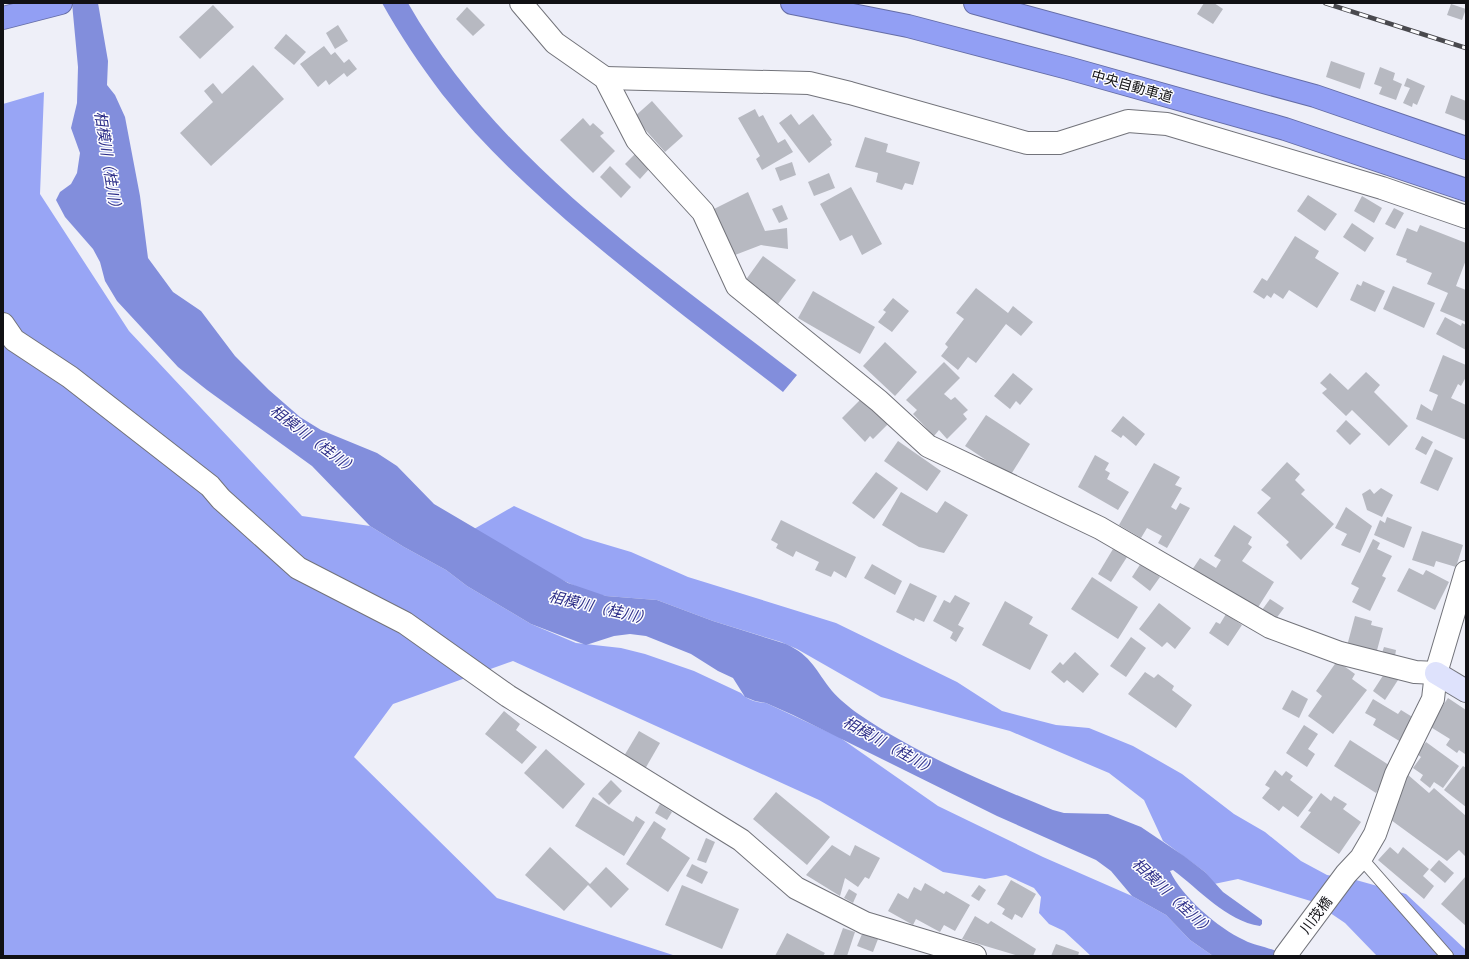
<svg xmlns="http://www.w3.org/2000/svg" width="1469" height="959" viewBox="0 0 1469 959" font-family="Ubuntu,'Noto Sans JP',sans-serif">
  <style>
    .forest { fill: #98a5f5 }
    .water { fill: #828edc }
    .building { fill: #b7b9c1 }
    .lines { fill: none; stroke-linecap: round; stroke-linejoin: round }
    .lane-casing { stroke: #72737a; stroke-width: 14 }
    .street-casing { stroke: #72737a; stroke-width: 24 }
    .secondary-casing { stroke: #72737a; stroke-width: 24 }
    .highway-casing { stroke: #656da6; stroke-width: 24 }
    .lane { stroke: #fff; stroke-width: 12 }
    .street { stroke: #fff; stroke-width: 22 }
    .secondary { stroke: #dee2fc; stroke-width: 22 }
    .highway { stroke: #929ff4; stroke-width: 22 }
    .rail-casing { stroke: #49494e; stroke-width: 4.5 }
    .rail { stroke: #fdfdff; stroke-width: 3; stroke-dasharray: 9; stroke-linecap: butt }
    .labels { text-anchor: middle; stroke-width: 3; stroke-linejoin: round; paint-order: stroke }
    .street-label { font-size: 14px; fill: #111114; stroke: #fdfdff }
    .water-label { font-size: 15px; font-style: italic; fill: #2e2f89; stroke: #fdfdff }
  </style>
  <rect width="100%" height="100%" fill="#eeeff8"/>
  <!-- forest -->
  <g class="forest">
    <path d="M44,92L40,194L129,331L302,516L370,526L404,547L446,570L467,586L531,624L576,643L621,648L645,654L694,671L741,693C748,701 757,702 766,703L839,737L938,806L1043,857L1132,896L1166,915L1190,940L1213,956H1091L1064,931L1049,924L1039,913L1041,897L1034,888L1006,875L985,879L943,872L819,800L513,661L393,704L354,757L497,898L676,956H3V104Z"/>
    <polygon points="514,506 584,538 631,552 688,577 836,623 957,682 1002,711 1056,725 1089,728 1133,746 1182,774 1234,814 1265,832 1301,861 1327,875 1356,880 1406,894 1466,950 1466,956 1377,956 1345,923 1314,902 1238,879 1214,884 1205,872 1163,841 1144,800 1109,773 1010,731 881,697 797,649 781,642 713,621 657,600 606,596 588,592 547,573 474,529"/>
  </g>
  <!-- water -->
  <g class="water">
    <path d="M72,3H98L108,61L107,85L115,95L125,117L140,196L148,258L173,292L201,311L235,356L269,390L300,417L321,430L377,453L397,466L434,504L568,583L606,596L657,600L713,621L786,644C812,656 816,671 832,691C839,699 849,707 857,713C918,755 984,782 1053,810L1064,813L1108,814L1141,827L1184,856L1205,872L1223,892L1262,920V924L1260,926C1226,921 1199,889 1173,870L1170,871C1182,897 1218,928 1244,940C1257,947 1273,947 1284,956H1213L1190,940L1166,915L1132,896L1111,871L1096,860L997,816L793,715L766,703L755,701L745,697L733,678L718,671L691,654L646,636L630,634L614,636L586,645L531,624L467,586L446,570L404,547L370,526L312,466L207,390L178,367L117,301L105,281L100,262L93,249L65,217L56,200L60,192L71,184L77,173L80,153L71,128L77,103L78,67Z"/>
    <path d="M382,3H408C499,162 655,265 797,375L783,392C717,341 650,291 586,237C534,193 484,147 442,94C420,65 400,35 382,3Z"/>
  </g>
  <!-- building -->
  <g class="building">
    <polygon points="1204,3 1214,3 1223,9 1213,24 1197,14"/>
    <polygon points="1451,4 1466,9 1462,20 1447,15"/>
    <polygon points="213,5 234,27 200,59 179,37"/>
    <polygon points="467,7 485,25 473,36 456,19"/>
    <polygon points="338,25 348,41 335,49 326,33"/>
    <polygon points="286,34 306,52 294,65 274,48"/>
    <polygon points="324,46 331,55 335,52 344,63 349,59 357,69 347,77 344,73 329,85 326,80 318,87 300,64"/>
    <polygon points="1331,61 1365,73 1360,89 1326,77"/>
    <polygon points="253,65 284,99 211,166 180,133 213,102 204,91 213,83 222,94"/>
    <polygon points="1380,67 1395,73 1393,80 1402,84 1396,100 1379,94 1382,87 1374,84"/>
    <polygon points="1407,78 1425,86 1417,105 1413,103 1412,107 1403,103 1410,88 1404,86"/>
    <polygon points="1451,95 1466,101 1466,121 1445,113"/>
    <polygon points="652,101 683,136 665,152 634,117"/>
    <polygon points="755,109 759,117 763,115 778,143 785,139 793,152 762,170 756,159 760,156 738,118"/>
    <polygon points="791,114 799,125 813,114 832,140 830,141 832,145 809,163 779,123"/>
    <polygon points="583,118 590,126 593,123 604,133 600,136 615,151 593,173 560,140"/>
    <polygon points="865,137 888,144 886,152 920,162 913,185 905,183 902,190 876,182 878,173 855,167"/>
    <polygon points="635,154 650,168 640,179 625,164"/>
    <polygon points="792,162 796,175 780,181 775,168"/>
    <polygon points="610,166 631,187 621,198 600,177"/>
    <polygon points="829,173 835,188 814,196 808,182"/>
    <polygon points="851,187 882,244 862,255 852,235 840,241 820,204"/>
    <polygon points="748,192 765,231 787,228 788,249 761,245 735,255 714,209"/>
    <polygon points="1308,195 1337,214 1325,231 1297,211"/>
    <polygon points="1362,196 1382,208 1374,223 1354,211"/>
    <polygon points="782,205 788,219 779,223 772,209"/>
    <polygon points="1394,208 1404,213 1395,229 1385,224"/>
    <polygon points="1352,223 1374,238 1365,252 1343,237"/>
    <polygon points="1420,225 1466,243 1466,260 1456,286 1466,290 1466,322 1440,311 1448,293 1427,284 1432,273 1406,262 1407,259 1396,255 1407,228 1417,232"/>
    <polygon points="1295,236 1319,251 1315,258 1339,273 1317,308 1289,290 1283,299 1274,293 1271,298 1267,295 1264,299 1253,292 1262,278 1267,281"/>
    <polygon points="763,256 796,280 778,304 745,281"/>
    <polygon points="1363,281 1385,291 1375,312 1350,300 1357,284 1361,286"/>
    <polygon points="1393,286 1435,303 1424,328 1383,309"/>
    <polygon points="976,288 1008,313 1013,306 1033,322 1021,336 1006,324 976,363 968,357 958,370 941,356 948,347 945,344 964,319 956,313"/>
    <polygon points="813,291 875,327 860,354 798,318"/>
    <polygon points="893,298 909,311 892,332 878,322 886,312 883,310"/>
    <polygon points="1445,317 1461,326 1462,323 1466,325 1466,350 1436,334"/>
    <polygon points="885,342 917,372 895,396 863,366"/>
    <polygon points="1443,355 1466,365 1466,377 1461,386 1458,384 1451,398 1466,405 1466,440 1416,419 1421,404 1432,411 1438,395 1429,391"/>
    <polygon points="944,362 960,378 944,394 951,400 955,397 968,410 963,414 967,419 947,439 939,430 934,436 913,414 917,410 906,400"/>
    <polygon points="1366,372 1380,385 1374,392 1408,426 1389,446 1352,410 1346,416 1322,393 1327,389 1320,383 1330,373 1348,390"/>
    <polygon points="1013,373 1033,389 1020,405 1016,401 1010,409 994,396"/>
    <polygon points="862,398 888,424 873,439 870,436 865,442 842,418"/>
    <polygon points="986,415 1030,444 1010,476 965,446"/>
    <polygon points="1123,416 1145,434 1136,446 1123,435 1121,438 1111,431"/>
    <polygon points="1346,420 1361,434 1350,445 1336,431"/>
    <polygon points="1422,436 1433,442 1426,455 1415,449"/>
    <polygon points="898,441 941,471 927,491 884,461"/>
    <polygon points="1435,449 1453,458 1438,491 1420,483"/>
    <polygon points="1095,455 1109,463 1105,470 1110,473 1107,479 1129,492 1118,510 1078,487"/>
    <polygon points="1287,462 1300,474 1295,480 1305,490 1301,494 1334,524 1301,560 1286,545 1289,542 1257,513 1271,498 1261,490"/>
    <polygon points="1154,463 1180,477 1175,485 1182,488 1171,507 1176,510 1180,503 1190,508 1167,548 1158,543 1162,536 1147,528 1141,538 1119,525"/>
    <polygon points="876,472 898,488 874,519 852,503"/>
    <polygon points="1381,488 1393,495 1382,517 1367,510 1362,494 1370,489 1374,494"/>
    <polygon points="901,492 937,513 945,501 968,515 944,553 919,547 882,525"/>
    <polygon points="1346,507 1372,526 1360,553 1341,545 1347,534 1335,528"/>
    <polygon points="1387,517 1412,527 1404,548 1374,535 1380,520 1385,523"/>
    <polygon points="781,520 856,557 846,578 834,571 831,577 815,570 819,562 796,551 793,557 776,548 778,544 771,540"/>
    <polygon points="1234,525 1252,537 1248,544 1252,547 1242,561 1274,582 1257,609 1192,570 1200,558 1216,568 1221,560 1214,556"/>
    <polygon points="1422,531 1463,545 1456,567 1436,561 1434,567 1412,560"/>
    <polygon points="1373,539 1380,543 1377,549 1392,556 1382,576 1386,578 1370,611 1352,602 1359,588 1351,584"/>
    <polygon points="1113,549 1127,557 1111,582 1098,574"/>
    <polygon points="1141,563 1160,577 1150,591 1132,577"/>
    <polygon points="872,564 902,581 895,595 864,578"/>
    <polygon points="1409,568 1423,575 1426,570 1449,582 1435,610 1397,591"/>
    <polygon points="1092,577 1138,607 1118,639 1071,609"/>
    <polygon points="910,583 937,596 924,622 915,618 914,621 896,612"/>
    <polygon points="955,595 970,603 958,625 964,628 956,642 950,638 953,632 933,621 944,600 950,603"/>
    <polygon points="1270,599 1284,608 1275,620 1262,610"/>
    <polygon points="1005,601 1033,617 1029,624 1048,635 1030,670 982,645"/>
    <polygon points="1159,603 1191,628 1175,649 1167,642 1162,647 1139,629"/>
    <polygon points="1226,614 1242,625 1228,646 1209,633 1216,622 1220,624"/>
    <polygon points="1355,616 1372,621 1371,625 1383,628 1376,654 1347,646"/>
    <polygon points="1131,637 1146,648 1126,677 1110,666"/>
    <polygon points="1384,647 1396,650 1395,656 1382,653"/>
    <polygon points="1075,652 1099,674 1083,693 1067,680 1064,683 1051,672 1060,662 1063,665"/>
    <polygon points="1337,661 1355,674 1352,679 1367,690 1333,734 1308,716 1322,696 1316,691"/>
    <polygon points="1386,671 1398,680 1385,700 1373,691"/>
    <polygon points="1145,672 1154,678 1158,674 1174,686 1172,690 1192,705 1176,728 1128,694"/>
    <polygon points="1292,690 1308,699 1299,718 1282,709"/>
    <polygon points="1448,698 1466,710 1465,754 1459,750 1457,753 1446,745 1450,739 1429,726"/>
    <polygon points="1373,699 1398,714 1401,710 1414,718 1401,742 1373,725 1376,719 1365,713"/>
    <polygon points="504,711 520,724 516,730 537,747 522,764 485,734"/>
    <polygon points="1304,725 1318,734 1308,749 1315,754 1307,767 1286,753"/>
    <polygon points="639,731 660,743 645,769 624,756"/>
    <polygon points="1350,740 1392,767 1376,793 1334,766"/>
    <polygon points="1426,742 1459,766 1443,788 1434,782 1430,788 1420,780 1423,775 1413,768 1421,757 1417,754"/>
    <polygon points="546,749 585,784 563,809 524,773"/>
    <polygon points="1463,766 1466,768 1466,807 1444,790"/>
    <polygon points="1275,770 1282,776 1286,771 1293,776 1290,780 1313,797 1298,817 1283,806 1279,811 1262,798 1270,788 1265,785"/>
    <polygon points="1407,774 1429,793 1434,788 1466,816 1466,857 1459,850 1447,861 1391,820"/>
    <polygon points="611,780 622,791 609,805 598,794"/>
    <polygon points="776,792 830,837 807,865 753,819"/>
    <polygon points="1321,793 1331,801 1334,796 1347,804 1343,809 1361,822 1339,854 1300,827 1311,812 1308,811"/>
    <polygon points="593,797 633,822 636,816 645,822 624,856 575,826"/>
    <polygon points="660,804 672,812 667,820 655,813"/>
    <polygon points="654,821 666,829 661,838 690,858 668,892 626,864"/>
    <polygon points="706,838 715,842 706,863 697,860"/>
    <polygon points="832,845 850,856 855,845 880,858 869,879 865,877 858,887 845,878 840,896 806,875"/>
    <polygon points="550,847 590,884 606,867 629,889 611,908 588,885 564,911 525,875"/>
    <polygon points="1390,847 1398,854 1403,847 1429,869 1423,876 1434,886 1424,899 1378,860"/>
    <polygon points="1439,860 1454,873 1445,883 1430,870"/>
    <polygon points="692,864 708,872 702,884 686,876"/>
    <polygon points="1466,876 1466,926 1441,904"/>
    <polygon points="1011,880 1036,894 1022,918 1015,914 1012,920 1002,914 1005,909 997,904"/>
    <polygon points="925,883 944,894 946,891 970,905 955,931 944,925 940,932 916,919 913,925 888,911 898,893 908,899 914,887 921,891"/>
    <polygon points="682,885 739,909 722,949 665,925"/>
    <polygon points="979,885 986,890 979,901 971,896"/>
    <polygon points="849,889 857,894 853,903 844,898"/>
    <polygon points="975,916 988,924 991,921 1036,949 1033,956 1019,956 962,939"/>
    <polygon points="843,928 855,932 847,956 833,956"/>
    <polygon points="787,933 825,953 823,956 775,956"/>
    <polygon points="862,934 878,939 873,952 857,946"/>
    <polygon points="1056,944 1079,952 1078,956 1051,956"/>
  </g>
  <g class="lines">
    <!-- lane casing -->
    <g class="lane-casing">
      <polyline id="lane" points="1361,858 1447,956"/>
    </g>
    <!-- street casing -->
    <g class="street-casing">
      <g id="street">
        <polyline points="521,3 555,43 605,78 637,140 703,212 737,286 879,401 928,446 1100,528 1270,627 1340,653 1415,672 1436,673"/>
        <polyline points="605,78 809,83 850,93 1027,143 1059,143 1128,121 1167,124 1382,188 1466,217"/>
        <polyline points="3,324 14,340 70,377 210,486 221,499 298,568 405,623 508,696 741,840 796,888 865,923 975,956"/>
        <polyline points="1285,956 1346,874 1361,858 1375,834 1396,774 1433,699 1436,673 1466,572"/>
      </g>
    </g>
    <!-- secondary casing -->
    <g class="secondary-casing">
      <polyline id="secondary" points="1436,673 1466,691"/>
    </g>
    <!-- highway casing -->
    <g class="highway-casing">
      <g id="highway">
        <polyline points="792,3 908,26 1068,68 1285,129 1466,190"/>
        <polyline points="975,3 1315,96 1466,148"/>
        <polyline points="3,18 61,3"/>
      </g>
    </g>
    <!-- lane -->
    <use href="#lane" class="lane"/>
    <!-- street -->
    <use href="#street" class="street"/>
    <!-- secondary -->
    <use href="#secondary" class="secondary"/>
    <!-- highway -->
    <use href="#highway" class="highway"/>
    <!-- rail casing -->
    <g class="rail-casing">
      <polyline id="rail" points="1325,3 1466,48"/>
    </g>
    <!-- rail -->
    <use href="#rail" class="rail"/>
  </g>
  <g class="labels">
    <!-- street labels -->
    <g class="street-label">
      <text transform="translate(1132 86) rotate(16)" y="5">中央自動車道</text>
      <text transform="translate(1316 915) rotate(-53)" y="5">川茂橋</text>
    </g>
    <!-- water labels -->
    <g class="water-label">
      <text transform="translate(108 163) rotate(81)" y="5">相模川（桂川）</text>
      <text transform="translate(314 440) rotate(37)" y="5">相模川（桂川）</text>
      <text transform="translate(600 608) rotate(13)" y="5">相模川（桂川）</text>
      <text transform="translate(890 746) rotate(29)" y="5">相模川（桂川）</text>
      <text transform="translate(1173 897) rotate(43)" y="5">相模川（桂川）</text>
    </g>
  </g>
  <!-- border -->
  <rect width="1469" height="959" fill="none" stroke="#111114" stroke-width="8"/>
</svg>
